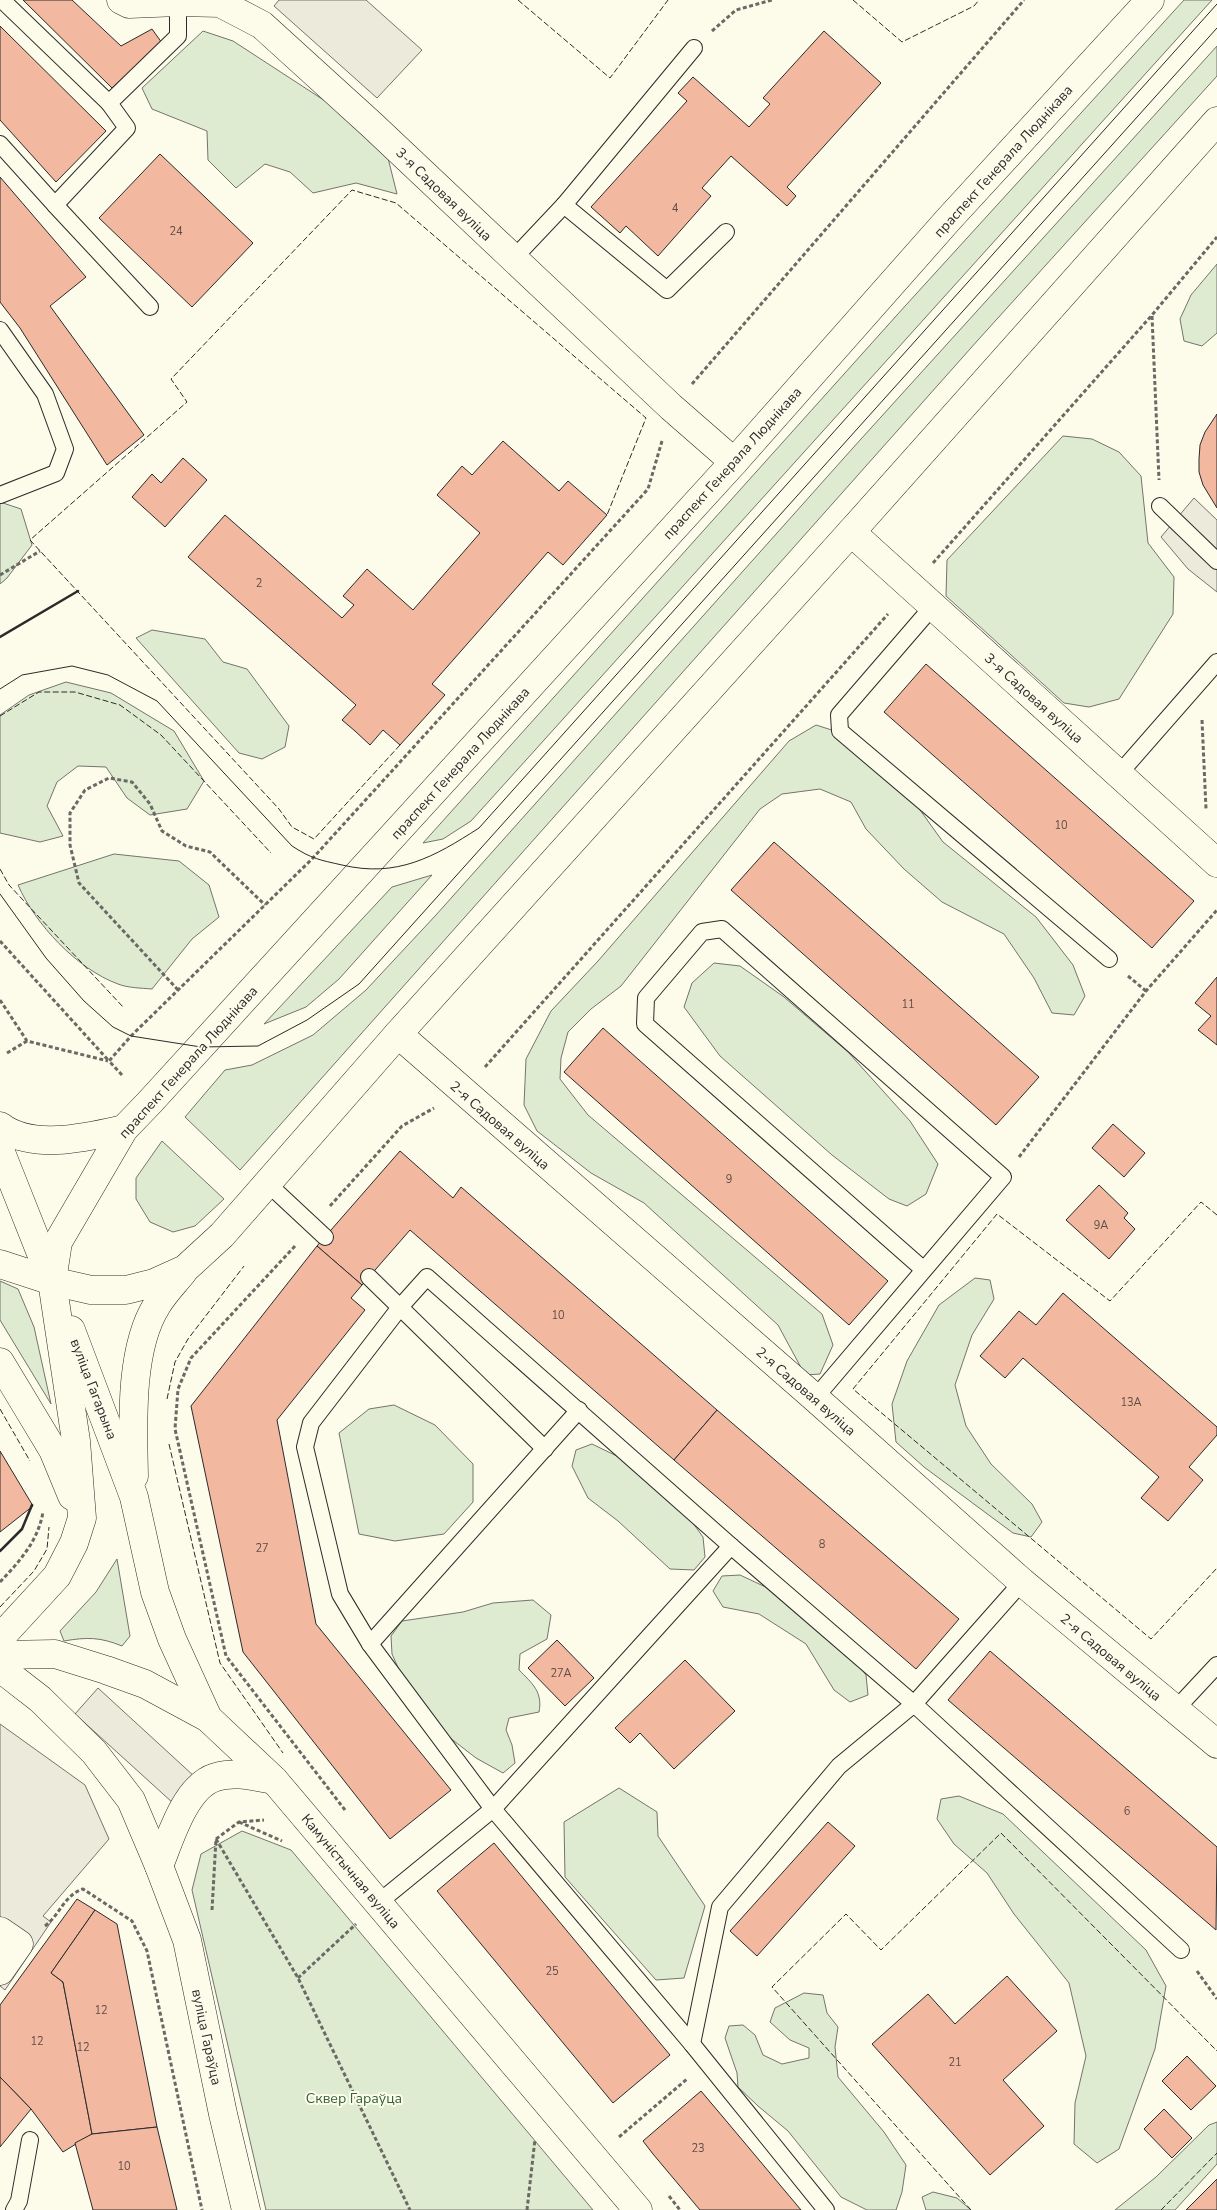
<svg xmlns="http://www.w3.org/2000/svg" width="1217" height="2210" viewBox="0 0 1217 2210" font-family="'Nunito Sans',sans-serif">
  <style>
    .green { fill: #deebd1; stroke: #74746e }
    .parking { fill: #eceadb; stroke: #74746e }
    .building { fill: #f2b8a0; stroke: #2b2b2b }
    .lines { fill: none; stroke-linecap: round; stroke-linejoin: round }
    .lane-casing { stroke: #2b2b2b; stroke-width: 18 }
    .street-casing { stroke: #2b2b2b; stroke-width: 29 }
    .primary-casing { stroke: #2b2b2b; stroke-width: 29 }
    .path { stroke: #6a6964; stroke-width: 3; stroke-dasharray: 4 2.5; stroke-linecap: butt }
    .lane { stroke: #fdfbea; stroke-width: 16 }
    .street { stroke: #fdfbea; stroke-width: 28 }
    .primary { stroke: #fdfbea; stroke-width: 28 }
    .tram { stroke: #2b2b2b; stroke-width: 1 }
    .fence { stroke: #2b2b2b; stroke-width: 1; stroke-dasharray: 6 2.5; stroke-linecap: butt }
    .wall { stroke: #2b2b2b; stroke-width: 2.5 }
    .labels { text-anchor: middle; stroke-width: 4; stroke-linejoin: round; paint-order: stroke }
    .number-label { font-size: 11px; fill: #5d4e48 }
    .street-label { font-size: 14px; fill: #2b2b2b; stroke: #fdfbea }
    .park-label { font-size: 14px; fill: #34623c; stroke: #fdfbea }
  </style>
  <rect width="100%" height="100%" fill="#fdfbea"/>
  <!-- green -->
  <g class="green">
    <polygon points="1184,0 1212,0 471,821 443,839 423,843 906,305"/>
    <polygon points="203,31 233,41 359,123 387,154 397,194 356,183 313,193 290,172 265,164 236,188 208,160 207,131 152,109 142,88"/>
    <polygon points="1217,46 1217,76 978,340 240,1170 185,1117 225,1070 252,1065 313,1035 366,990 436,915 852,449"/>
    <polygon points="1217,264 1217,333 1202,346 1184,341 1180,319 1191,295"/>
    <polygon points="1063,436 1092,439 1119,452 1141,476 1148,543 1174,577 1173,614 1119,699 1089,707 1064,703 946,596 947,560"/>
    <polygon points="0,502 21,509 32,545 7,578 0,584"/>
    <polygon points="152,630 205,639 223,662 247,669 289,726 285,747 262,759 239,753 136,638"/>
    <polygon points="66,682 111,693 174,731 204,781 187,809 150,815 127,798 106,767 78,766 57,782 47,806 63,836 40,842 0,833 0,715 29,695"/>
    <polygon points="816,725 838,732 887,764 943,842 1036,917 1073,965 1085,996 1074,1015 1052,1013 1034,978 1004,934 942,902 904,869 866,829 851,802 820,789 782,794 760,809 621,986 591,1009 568,1032 561,1058 560,1079 588,1115 822,1314 833,1345 820,1374 805,1375 778,1325 644,1203 591,1173 537,1131 524,1105 526,1059 551,1011 598,961 789,741"/>
    <path d="M114,854L179,861L209,885L219,917L192,939L152,989C141,988 128,988 118,984C77,969 35,924 18,885Z"/>
    <polygon points="432,875 339,979 306,1007 264,1024 392,887"/>
    <polygon points="714,963 740,966 784,997 848,1052 910,1121 938,1164 926,1194 907,1206 889,1199 832,1155 720,1056 684,1007 692,983"/>
    <polygon points="162,1141 224,1199 195,1226 173,1232 150,1222 136,1199 136,1178"/>
    <polygon points="975,1278 990,1280 994,1299 972,1335 955,1385 966,1426 991,1464 1032,1504 1042,1522 1031,1537 1013,1533 924,1467 896,1442 892,1404 907,1361 939,1305"/>
    <polygon points="0,1281 18,1289 34,1327 51,1404 0,1320"/>
    <polygon points="394,1405 435,1425 473,1464 473,1502 444,1534 395,1541 359,1534 339,1433 369,1409"/>
    <polygon points="592,1444 625,1460 682,1508 703,1537 705,1557 694,1570 670,1569 618,1521 588,1498 572,1466 576,1450"/>
    <path d="M117,1559L130,1636L122,1646C100,1637 87,1637 64,1641L60,1631L96,1592Z"/>
    <polygon points="740,1575 772,1590 855,1661 866,1675 868,1695 850,1702 834,1690 806,1644 759,1614 723,1607 713,1591 722,1576"/>
    <path d="M533,1600L551,1615L547,1639L520,1654L519,1670C532,1683 543,1692 539,1712L509,1718L506,1730L512,1745L515,1763L503,1773L476,1758L445,1734L400,1672L392,1654L391,1636L402,1621L463,1612L493,1603Z"/>
    <polygon points="619,1788 657,1812 658,1836 705,1906 684,1978 656,1980 565,1877 564,1822"/>
    <polygon points="959,1796 1003,1814 1146,1950 1166,1986 1155,2049 1119,2149 1097,2163 1074,2144 1075,2103 1086,2056 1069,1983 1014,1914 987,1873 954,1844 937,1819 941,1799"/>
    <polygon points="242,1831 291,1850 593,2210 266,2210 192,1890 201,1854"/>
    <polygon points="804,1993 823,1995 827,2013 838,2027 835,2047 838,2077 884,2132 906,2165 902,2192 896,2210 867,2210 841,2197 788,2131 758,2106 738,2087 737,2073 725,2038 729,2026 743,2025 755,2035 763,2055 782,2064 809,2058 809,2048 790,2040 770,2022 775,2008"/>
    <polygon points="1217,2122 1217,2164 1175,2210 1115,2210 1156,2177 1209,2125"/>
    <polygon points="933,2192 957,2198 971,2210 926,2210 922,2197"/>
  </g>
  <!-- parking -->
  <g class="parking">
    <polygon points="279,0 366,0 422,50 377,98 274,6"/>
    <polygon points="1194,498 1217,520 1217,592 1188,569 1161,537"/>
    <polygon points="98,1688 195,1777 173,1803 75,1714"/>
    <polygon points="0,1724 85,1785 109,1839 43,1916 51,1922 5,1990 0,1986"/>
  </g>
  <!-- building -->
  <g class="building">
    <polygon points="23,0 72,0 121,46 152,29 162,43 112,88"/>
    <polygon points="0,26 106,131 56,182 0,120"/>
    <polygon points="824,31 881,83 787,187 796,196 787,206 731,156 702,188 711,196 658,256 626,226 620,233 591,207 687,101 678,93 693,77 749,127 770,104 763,98"/>
    <polygon points="160,154 253,243 192,307 99,218"/>
    <polygon points="0,177 86,277 50,306 144,435 107,465 20,328 0,302"/>
    <polygon points="1217,414 1217,508 1203,485 1199,472 1199,459 1200,445 1205,432"/>
    <polygon points="503,441 559,491 568,481 607,515 563,565 548,552 432,684 445,695 400,745 383,730 370,745 355,731 342,720 356,705 188,557 225,515 342,618 354,605 343,596 367,569 413,610 480,533 437,495 462,466 472,475"/>
    <polygon points="183,458 207,480 165,527 132,497 152,474 161,483"/>
    <polygon points="926,664 1194,901 1152,948 884,712"/>
    <polygon points="774,842 1039,1077 996,1125 731,890"/>
    <polygon points="1217,977 1217,1045 1198,1030 1211,1016 1195,1003"/>
    <polygon points="603,1028 888,1281 849,1325 564,1072"/>
    <polygon points="1113,1124 1145,1153 1124,1177 1092,1148"/>
    <polygon points="400,1151 453,1198 461,1187 717,1410 674,1460 410,1230 362,1285 317,1246"/>
    <polygon points="1099,1185 1128,1213 1124,1218 1135,1229 1109,1259 1066,1220"/>
    <polygon points="317,1246 362,1285 351,1298 365,1310 277,1420 316,1624 451,1790 390,1839 243,1652 191,1406"/>
    <polygon points="1063,1293 1217,1427 1217,1435 1189,1467 1203,1480 1168,1521 1141,1498 1159,1477 1023,1358 1005,1378 980,1356 1019,1311 1036,1325"/>
    <polygon points="717,1410 959,1619 916,1669 674,1460"/>
    <polygon points="0,1451 33,1506 0,1532"/>
    <polygon points="557,1640 594,1678 565,1706 528,1668"/>
    <polygon points="990,1651 1217,1847 1216,1930 948,1700"/>
    <polygon points="685,1660 735,1711 674,1769 640,1733 630,1743 615,1728"/>
    <polygon points="828,1822 855,1846 757,1956 730,1931"/>
    <polygon points="494,1843 670,2055 613,2103 437,1891"/>
    <polygon points="77,1899 95,1910 51,1973 63,1982 92,2134 63,2152 31,2109 0,2077 0,2005"/>
    <polygon points="95,1910 117,1924 157,2127 92,2134 63,1982 51,1973"/>
    <polygon points="1007,1976 1057,2031 1003,2080 1044,2126 990,2175 872,2044 928,1994 955,2024"/>
    <polygon points="1187,2056 1216,2086 1191,2110 1162,2081"/>
    <polygon points="0,2077 31,2109 0,2147"/>
    <polygon points="701,2091 728,2123 801,2210 700,2210 653,2154 643,2141"/>
    <polygon points="1164,2109 1192,2138 1172,2158 1144,2129"/>
    <polygon points="157,2127 177,2210 93,2210 75,2143 92,2134"/>
    <polygon points="1217,2179 1217,2210 1186,2210"/>
  </g>
  <g class="lines">
    <!-- lane casing -->
    <g class="lane-casing">
      <g id="lane">
        <polyline points="2,0 109,103"/>
        <polyline points="0,144 55,205 127,128 109,103 178,36 178,2"/>
        <polyline points="55,205 150,307"/>
        <polyline points="564,205 694,48"/>
        <polyline points="513,259 564,205 667,290 726,232"/>
        <polyline points="0,330 45,394 65,449 56,473 0,495"/>
        <polyline points="1160,506 1217,561"/>
        <polyline points="933,606 839,715 840,731 1109,959"/>
        <polyline points="1119,774 1217,662"/>
        <polyline points="266,1182 325,1237"/>
        <polyline points="369,1277 545,1449"/>
        <polyline points="815,1398 1003,1177 722,929 702,932 646,998 645,1024 924,1270"/>
        <polyline points="370,1644 579,1410"/>
        <polyline points="1175,1710 1217,1665"/>
        <polyline points="378,1903 493,1809 731,1546"/>
        <polyline points="692,2044 720,1907 839,1766 914,1704 1022,1582"/>
        <polyline points="14,2210 19,2201 30,2140"/>
        <polyline points="826,2210 692,2044 493,1809 370,1644 340,1594 305,1447 311,1423 401,1306 427,1277 731,1546 914,1704 1181,1950"/>
      </g>
    </g>
    <!-- street casing -->
    <g class="street-casing">
      <g id="street">
        <polyline points="121,0 129,4 178,2 220,3 262,25 372,125 671,407 734,462"/>
        <polyline points="851,532 1217,863"/>
        <polyline points="398,1034 815,1398 1022,1582 1217,1744"/>
        <polyline points="0,1931 19,1944 0,1971"/>
      </g>
    </g>
    <!-- primary casing -->
    <g class="primary-casing">
      <g id="primary">
        <path d="M0,1126C32,1151 88,1137 124,1129"/>
        <polyline points="0,1150 52,1281"/>
        <polyline points="0,1264 52,1281 91,1290 126,1290 154,1283 185,1269 222,1235 398,1034 851,532 1217,121"/>
        <polyline points="71,1330 134,1497 155,1592 172,1639 208,1718 274,1780 638,2210"/>
        <polyline points="0,1362 53,1450 72,1496"/>
        <path d="M134,1476C133,1425 129,1349 157,1305C164,1293 175,1282 183,1272"/>
        <polyline points="0,1638 57,1576 74,1543 82,1518 76,1441 52,1281 58,1242 124,1129 150,1102 734,462 948,220 1150,0"/>
        <polyline points="0,1655 55,1654 106,1670 145,1684 208,1718"/>
        <polyline points="0,1668 40,1699 94,1752 131,1800 159,1866 187,1940 223,2114 246,2210"/>
        <path d="M159,1866C170,1839 185,1786 216,1777C235,1771 256,1777 274,1780"/>
      </g>
    </g>
    <!-- path -->
    <g class="path">
      <polyline points="712,31 736,10 772,0"/>
      <polyline points="1152,316 1159,480"/>
      <polyline points="692,384 1024,0"/>
      <polyline points="933,563 1152,315 1217,237"/>
      <polyline points="0,575 40,551"/>
      <polyline points="1202,720 1206,809"/>
      <polyline points="0,941 109,1061"/>
      <polyline points="1128,976 1146,991"/>
      <polyline points="178,990 79,883 70,845 70,813 85,790 109,778 132,782 150,804 162,831 186,846 210,852 265,905"/>
      <polyline points="0,1000 27,1041 108,1061"/>
      <polyline points="7,1053 27,1041"/>
      <polyline points="485,1067 888,614"/>
      <polyline points="122,1075 109,1061 131,1036 312,859 648,489 662,441"/>
      <polyline points="1019,1157 1146,991 1217,910"/>
      <polyline points="330,1206 402,1126 434,1108"/>
      <polyline points="295,1246 191,1358 178,1389 175,1429 226,1656 345,1810"/>
      <path d="M0,1582C20,1561 38,1541 43,1512"/>
      <polyline points="239,1822 282,1841"/>
      <polyline points="216,1839 298,1978 410,2210"/>
      <polyline points="216,1839 239,1822 264,1820"/>
      <polyline points="212,1910 216,1839"/>
      <path d="M45,1926C60,1915 64,1895 83,1889L132,1921L147,1951L202,2210"/>
      <polyline points="1197,1971 1217,1999"/>
      <polyline points="298,1978 356,1924"/>
      <polyline points="619,2137 687,2079"/>
      <polyline points="669,2196 680,2210"/>
      <polyline points="527,2210 535,2139"/>
    </g>
    <!-- lane -->
    <use href="#lane" class="lane"/>
    <!-- street -->
    <use href="#street" class="street"/>
    <!-- primary -->
    <use href="#primary" class="primary"/>
    <!-- tram -->
    <g class="tram">
      <path d="M0,689L22,675L72,666L108,675L157,701L292,846C312,859 320,860 342,865C397,878 434,857 479,828L1217,4"/>
      <polyline points="0,894 46,958 84,1001 113,1027 131,1036 201,1047 258,1046 307,1020 359,984 1217,28"/>
    </g>
    <!-- fence -->
    <g class="fence">
      <polyline points="518,0 610,78 668,0"/>
      <polyline points="853,0 902,42 974,6 979,0"/>
      <polyline points="0,716 39,692 75,692 120,705 161,735 271,853"/>
      <polyline points="400,745 314,839 292,827 279,809 30,540 187,402 171,379 352,190 396,203 646,418 607,515"/>
      <polyline points="0,869 9,885 124,1008"/>
      <polyline points="1217,1215 1201,1202 1110,1301 997,1214 853,1389 1151,1639 1217,1568"/>
      <polyline points="167,1399 175,1362 188,1339 244,1266"/>
      <polyline points="0,1409 30,1461"/>
      <polyline points="169,1444 220,1663 283,1753"/>
      <polyline points="0,1607 34,1571 47,1549 49,1527"/>
      <polyline points="971,2210 772,1987 846,1914 881,1950 1001,1833 1217,2051"/>
      <polyline points="1161,2210 1217,2153"/>
    </g>
    <!-- wall -->
    <g class="wall">
      <polyline points="0,637 78,591"/>
      <polyline points="0,1551 22,1529 32,1505"/>
    </g>
  </g>
  <g class="labels">
    <!-- number labels -->
    <g class="number-label">
      <text x="675" y="212">4</text>
      <text x="176" y="235">24</text>
      <text x="259" y="587">2</text>
      <text x="1061" y="829">10</text>
      <text x="908" y="1008">11</text>
      <text x="729" y="1183">9</text>
      <text x="1101" y="1229">9А</text>
      <text x="558" y="1319">10</text>
      <text x="1131" y="1406">13А</text>
      <text x="822" y="1548">8</text>
      <text x="262" y="1552">27</text>
      <text x="561" y="1677">27А</text>
      <text x="1127" y="1815">6</text>
      <text x="552" y="1975">25</text>
      <text x="101" y="2014">12</text>
      <text x="37" y="2045">12</text>
      <text x="83" y="2051">12</text>
      <text x="955" y="2066">21</text>
      <text x="698" y="2152">23</text>
      <text x="124" y="2170">10</text>
    </g>
    <!-- street labels -->
    <g class="street-label">
      <text transform="translate(1003 161) rotate(-48)" y="5">праспект Генерала Люднікава</text>
      <text transform="translate(444 194) rotate(44)" y="5">3-я Садовая вуліца</text>
      <text transform="translate(732 463) rotate(-48)" y="5">праспект Генерала Люднікава</text>
      <text transform="translate(1034 698) rotate(42)" y="5">3-я Садовая вуліца</text>
      <text transform="translate(460 763) rotate(-48)" y="5">праспект Генерала Люднікава</text>
      <text transform="translate(188 1062) rotate(-48)" y="5">праспект Генерала Люднікава</text>
      <text transform="translate(500 1125) rotate(41)" y="5">2-я Садовая вуліца</text>
      <text transform="translate(94 1389) rotate(69)" y="5">вуліца Гагарына</text>
      <text transform="translate(806 1391) rotate(41)" y="5">2-я Садовая вуліца</text>
      <text transform="translate(1111 1657) rotate(40)" y="5">2-я Садовая вуліца</text>
      <text transform="translate(351 1871) rotate(50)" y="5">Камуністычная вуліца</text>
      <text transform="translate(207 2037) rotate(78)" y="5">вуліца Гараўца</text>
    </g>
    <!-- park labels -->
    <g class="park-label">
      <text x="354" y="2103">Сквер Гараўца</text>
    </g>
  </g>
</svg>
